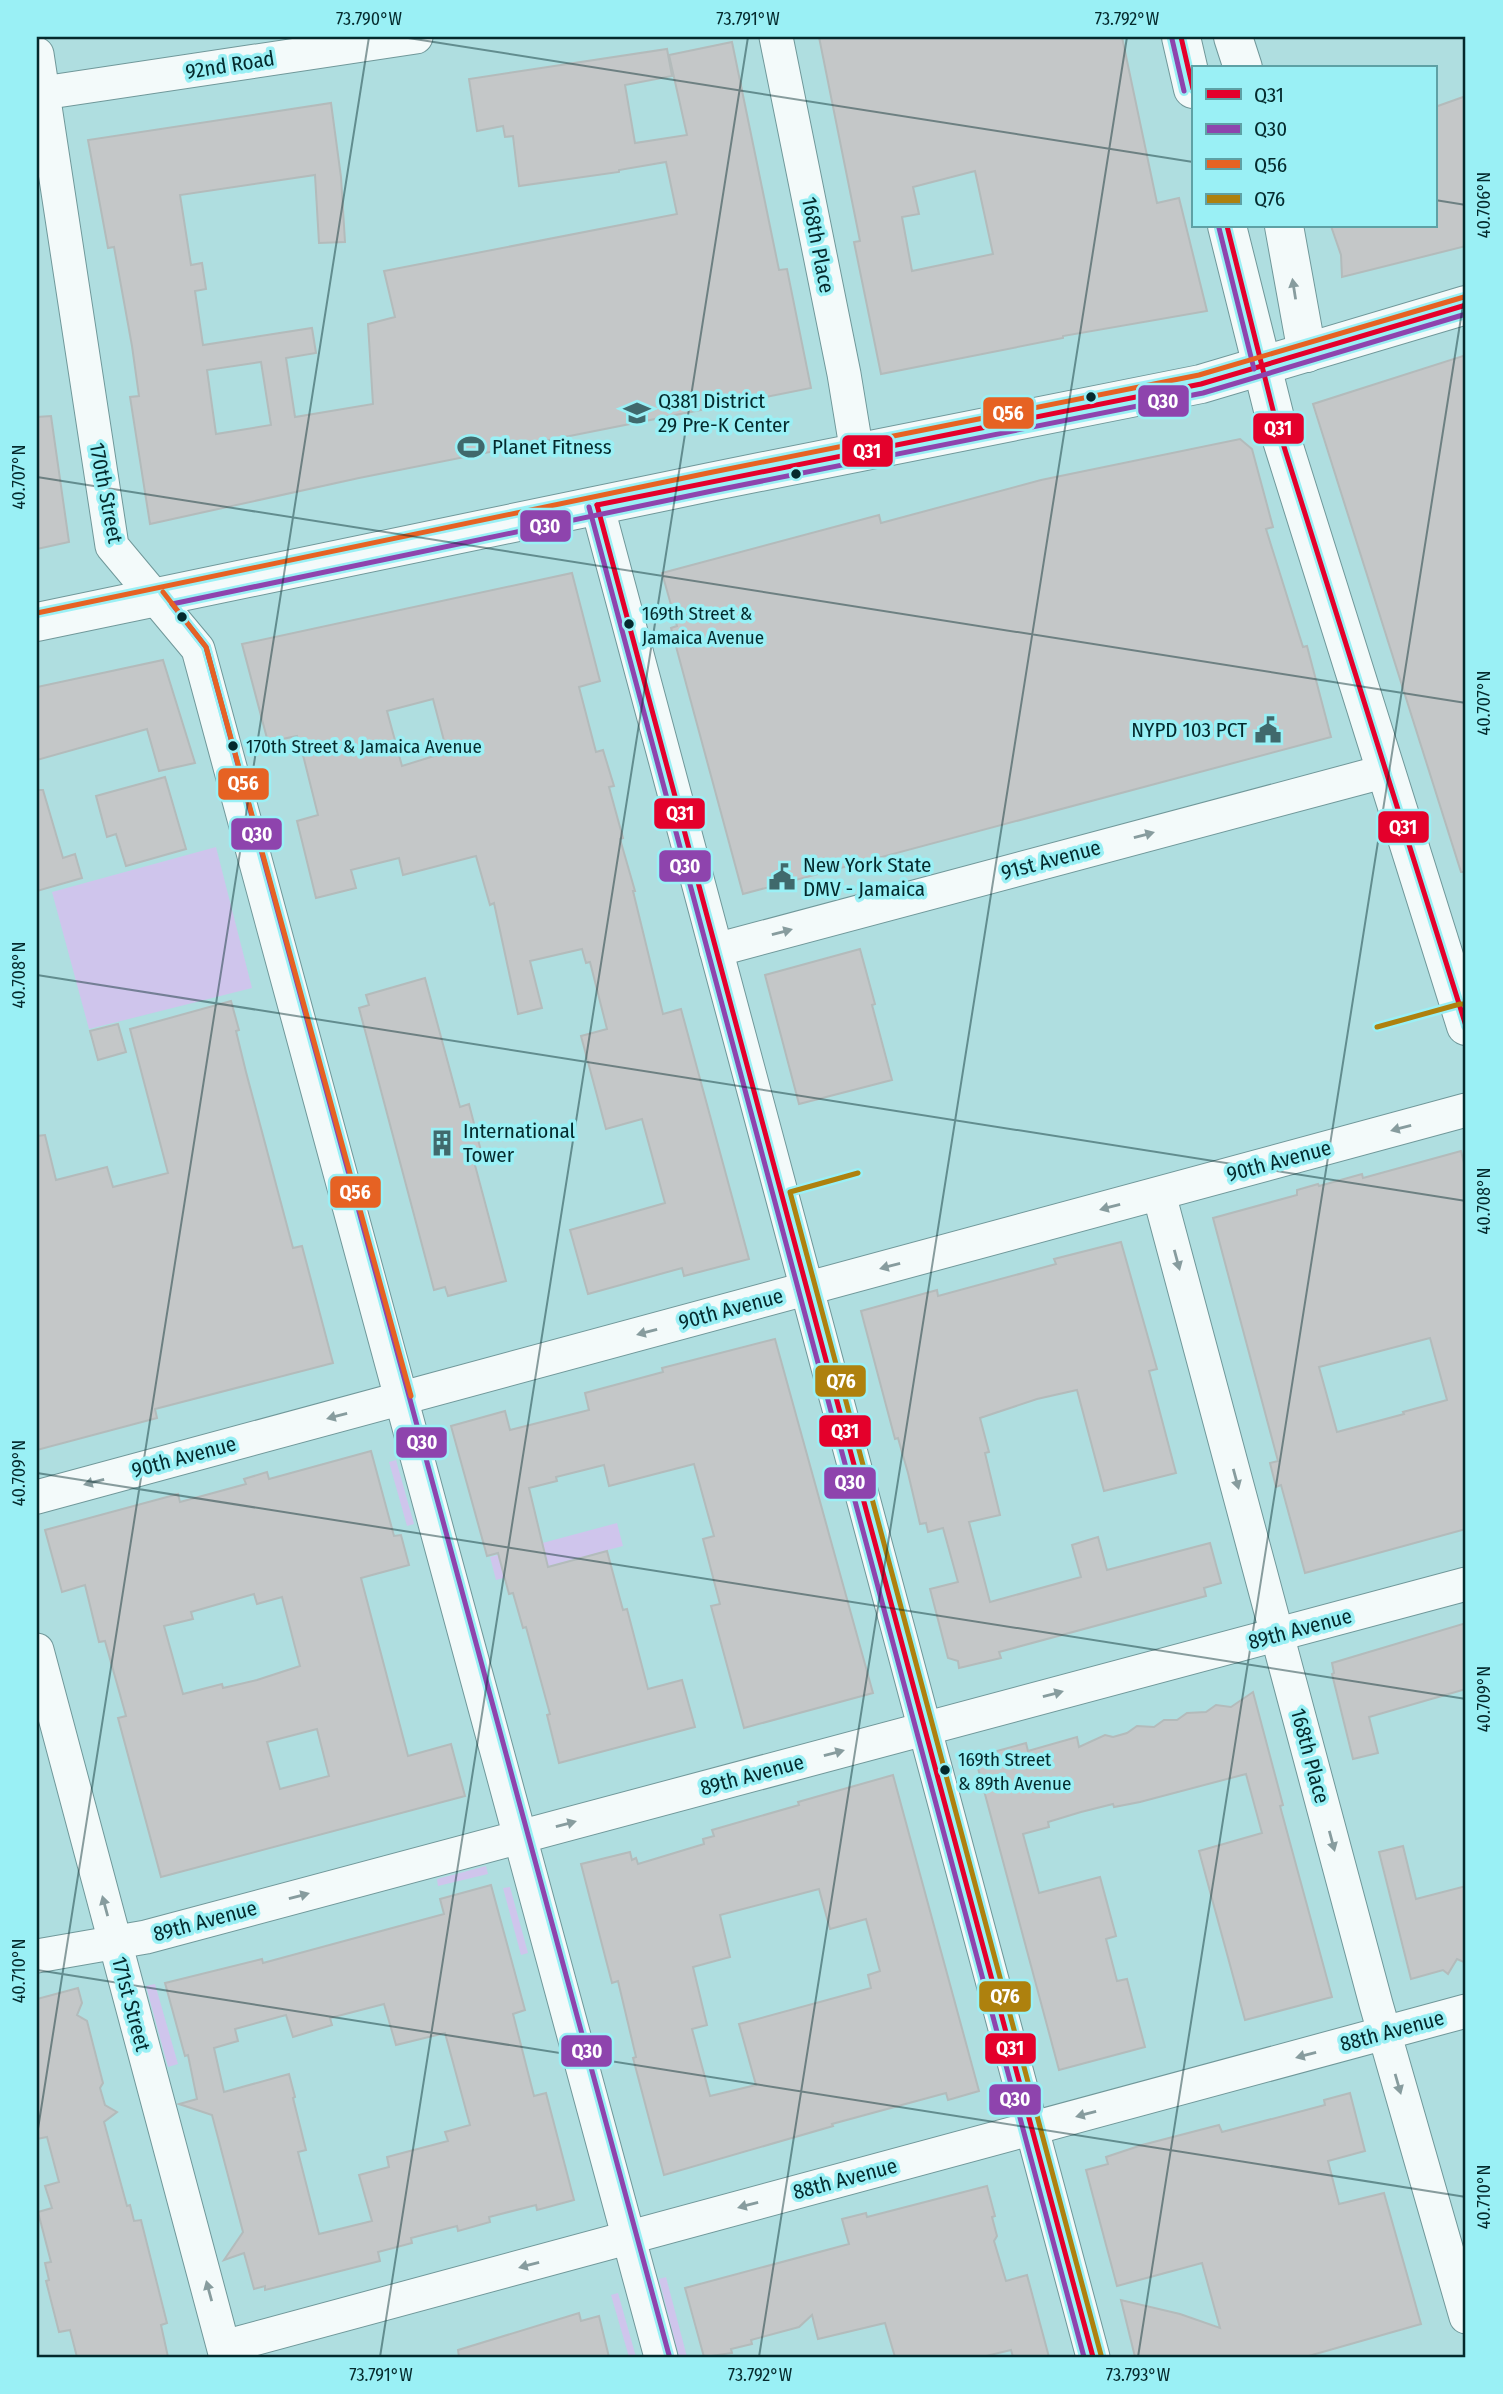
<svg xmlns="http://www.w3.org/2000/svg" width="1503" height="2394" viewBox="0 0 1503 2394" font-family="'Fira Sans Condensed',sans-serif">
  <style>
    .green { fill: #cfc5ec }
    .building { fill: #c4c7c8; stroke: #b3bbbb; stroke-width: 2; fill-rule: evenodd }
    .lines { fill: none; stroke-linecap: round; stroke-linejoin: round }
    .minor-casing { stroke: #70989a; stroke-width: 35 }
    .major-casing { stroke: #70989a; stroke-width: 40 }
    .minor { stroke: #f3fafa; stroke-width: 33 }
    .major { stroke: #f3fafa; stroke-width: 38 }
    .bus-1-casing { stroke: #9af0f5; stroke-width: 10 }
    .bus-2-casing { stroke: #9af0f5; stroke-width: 10 }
    .bus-3-casing { stroke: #9af0f5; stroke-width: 10 }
    .bus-4-casing { stroke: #9af0f5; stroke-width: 10 }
    .bus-1 { stroke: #e4002b; stroke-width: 5 }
    .bus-2 { stroke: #8e44ad; stroke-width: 5 }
    .bus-3 { stroke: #e66223; stroke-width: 5 }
    .bus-4 { stroke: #ae810e; stroke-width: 5 }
    .oneway { fill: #879c9e }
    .ticks { fill: none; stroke: #042a2d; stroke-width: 2; stroke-opacity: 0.45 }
    .bus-dot { fill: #042a2d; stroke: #9af0f5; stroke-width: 2.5 }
    .labels { text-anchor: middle; stroke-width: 7; stroke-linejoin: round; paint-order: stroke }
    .bus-label { font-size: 19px; fill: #042a2d; stroke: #9af0f5; text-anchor: start }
    .street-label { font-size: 21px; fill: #042a2d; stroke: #9af0f5 }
    .poi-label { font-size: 21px; fill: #042a2d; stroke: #9af0f5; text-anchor: start }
    .line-badge { stroke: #9af0f5; stroke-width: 2.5 }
    .badge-label { font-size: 19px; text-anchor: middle; font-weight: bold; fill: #fff }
    .neatline { fill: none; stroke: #042a2d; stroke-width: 2.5 }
    .ticks-label { font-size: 18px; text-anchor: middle; fill: #042a2d }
  </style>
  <rect width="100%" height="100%" fill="#afdee0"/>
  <!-- green -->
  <g class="green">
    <polygon points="216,847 252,988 89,1029 52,892"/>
    <polygon points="396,1460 414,1524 407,1526 389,1462"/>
    <polygon points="617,1523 623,1546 496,1580 490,1557"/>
    <polygon points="486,1866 488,1874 438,1886 437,1879"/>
    <polygon points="510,1887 528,1953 521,1955 503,1888"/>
    <polygon points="155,1984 178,2064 168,2067 146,1986"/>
    <polygon points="666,2277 687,2357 679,2357 659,2279"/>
    <polygon points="618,2293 636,2357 629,2357 611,2295"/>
  </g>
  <!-- building -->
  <g class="building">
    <path d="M819,37H1122L1157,203L1179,198L1207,311L1063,336V338L881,374L854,242L860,241ZM975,171L993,254L912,271L902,217L919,214L913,187Z"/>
    <path d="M732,42L779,270L787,269L811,388L359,478L150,524L130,397L139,396L132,346L114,247L108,248L88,140L331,103L341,177L345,242L319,243L315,175L180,195L191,265L202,263L206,289L195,291L203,345L312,328L316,353L286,358L295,417L373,404L368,324L395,317L384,271L677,214L666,162L619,170V172L519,186L513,136L505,137L503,126L477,131L469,79L667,49L672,76L625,85L635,143L687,135L669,55ZM261,362L271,425L216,434L207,370Z"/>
    <polygon points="1466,96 1466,246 1342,277 1341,255 1331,226 1435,226 1435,107"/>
    <polygon points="1466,355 1466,872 1461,872 1313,404"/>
    <polygon points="51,416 69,542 37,549 37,417"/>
    <polygon points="1240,439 1252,449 1273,527 1266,529 1303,647 1307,646 1331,737 743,894 671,628 677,626 662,573 879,515 881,523 1041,480"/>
    <path d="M572,573L600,681L579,687L596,752L603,750L614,786L609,787L623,838L620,839L635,891H633L663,1014L681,1009L749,1259L684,1276L682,1268L588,1294L570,1230L665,1203L642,1119L606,1129L581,1036L607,1029L590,962L586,963L582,949L530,961L542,1008L518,1014L494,903L490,905L476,856L403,875L399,858L351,870L356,888L316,898L297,821L318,815L304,759L297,736L268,742L242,644ZM433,699L447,752L402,766L387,711Z"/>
    <polygon points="163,660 195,763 159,771 147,729 37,760 37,687"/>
    <polygon points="165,777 186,849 126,866 116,834 107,837 96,796"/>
    <polygon points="37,790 43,790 63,858 75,854 82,878 37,891"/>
    <polygon points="860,949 875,1004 872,1005 892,1080 799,1104 765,975"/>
    <polygon points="425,978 460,1107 469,1104 481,1151 472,1154 506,1281 448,1296 445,1287 434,1290 359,1008 369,1005 366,995"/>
    <polygon points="231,1001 239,1030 236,1031 246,1072 293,1248 302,1246 333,1363 155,1409 157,1418 37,1450 37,1136 45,1135 56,1180 107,1167 113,1187 168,1173 130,1029"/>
    <polygon points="118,1024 126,1052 98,1060 90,1031"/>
    <path d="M1461,1151L1466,1171V1529L1305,1573L1281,1485L1276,1487L1270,1463L1278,1461L1213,1218L1297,1195V1190L1318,1184L1319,1186L1362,1174L1363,1178ZM1430,1338L1447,1400L1403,1412L1404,1414L1337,1432L1319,1367Z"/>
    <polygon points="1121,1242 1157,1369 1149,1371 1176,1473 1104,1491 1077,1390 1037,1399 980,1418 989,1452 985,1453 1000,1515 969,1522 990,1602 1081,1577 1072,1545 1098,1537 1107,1570 1210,1543 1221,1583 1204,1588 1206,1596 999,1652 1001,1658 959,1668 958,1661 948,1658 930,1589 958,1582 943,1528 928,1532 926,1523 920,1524 908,1473 898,1438 895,1439 861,1311 937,1290 938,1296 1056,1264 1054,1259"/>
    <polygon points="775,1339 873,1693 744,1728 711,1606 720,1604 703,1539 714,1536 694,1464 609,1486 604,1465 556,1477 557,1481 529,1488 548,1567 607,1551 623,1610 627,1609 648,1689 682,1680 695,1727 559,1763 547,1715 550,1714 526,1627 523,1628 513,1593 509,1594 498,1553 487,1556 451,1426 505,1411 510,1430 589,1410 585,1393 663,1372 662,1368"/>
    <path d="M371,1451L394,1536L401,1535L409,1565L361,1578L408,1756L451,1744L465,1796L161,1877L118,1718L126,1716L105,1641L99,1642L85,1585L62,1592L45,1530L178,1494L180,1502L246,1484L244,1479L267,1472L269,1479ZM254,1594L257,1604L282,1597L300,1666L257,1680L223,1688L222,1684L183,1694L164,1626L193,1619L191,1612ZM317,1729L329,1776L280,1789L267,1742Z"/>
    <polygon points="1466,1623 1466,1689 1369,1717 1378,1753 1353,1759 1332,1674 1334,1673 1332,1663"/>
    <polygon points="1253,1692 1283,1805 1280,1806 1332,1997 1245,2020 1199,1851 1262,1833 1246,1774 1140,1802 1114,1807 1113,1804 1081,1812 1048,1822 1049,1827 1023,1834 1039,1893 1100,1877 1116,1936 1106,1939 1117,1981 1127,1979 1145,2047 1059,2070 975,1757 1026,1743 1028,1751 1077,1737 1079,1747 1105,1735 1113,1737 1127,1733 1137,1726 1154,1727 1164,1720 1177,1720 1187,1713 1206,1712 1216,1705 1231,1707"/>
    <path d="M893,1775L979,2091L948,2100L946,2093L832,2124L833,2126L664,2175L633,2058L636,2057L618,1981L612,1983L581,1864L630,1852L632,1860L636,1858L638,1864L704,1844L703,1839L714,1836L712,1830L799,1805L798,1802ZM819,1889L830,1929L866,1919L880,1971L868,1975L871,1988L739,2024L756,2085L710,2096L692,2029L707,2025L693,1967L730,1957L720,1915Z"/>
    <polygon points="1403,1846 1416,1899 1466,1886 1466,1963 1457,1959 1448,1974 1443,1970 1411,1979 1379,1852"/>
    <path d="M491,1885L525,2010L513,2014L534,2096L546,2093L574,2200L537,2210L536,2205L489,2217L490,2222L458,2231L457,2226L411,2238L412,2243L378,2252L380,2261L265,2290V2286L254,2289L244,2253L224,2260L243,2232L212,2115L179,2104L197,2099L188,2055L185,2056L165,1983L262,1959L263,1963L444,1914L440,1899ZM384,2004L396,2045L445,2033L470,2125L445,2132L448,2141L387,2157L389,2167L359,2175L372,2221L319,2234L298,2152L306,2150L293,2098L295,2097L289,2074L224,2092L214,2048L238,2041L235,2029L286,2015L293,2037L332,2025L330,2018Z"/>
    <polygon points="78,1988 82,2003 77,2015 87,2021 103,2083 100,2088 105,2105 117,2112 104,2122 127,2206 130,2205 134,2221 141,2220 167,2323 161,2325 168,2357 77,2357 70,2330 59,2332 46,2281 49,2280 45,2263 51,2262 38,2212 52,2208 45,2186 59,2182 47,2137 37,2139 37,1999"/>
    <polygon points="1350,2093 1365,2151 1328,2161 1339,2204 1384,2193 1421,2324 1305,2357 1135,2357 1121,2300 1180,2314 1220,2328 1202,2263 1117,2286 1086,2170 1108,2164 1106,2157 1142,2145 1219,2125 1222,2132 1325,2105 1324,2100"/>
    <polygon points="987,2186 995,2216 992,2217 997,2236 994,2241 1006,2281 1027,2275 1049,2357 1013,2357 1011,2350 982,2357 895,2357 885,2323 818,2339 812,2315 799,2327 751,2340 752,2344 731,2349 732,2353 704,2357 685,2288 849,2244 842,2219 866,2213 867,2217"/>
    <polygon points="579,2313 581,2321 599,2316 609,2357 459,2357 458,2350"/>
  </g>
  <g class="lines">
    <!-- minor casing -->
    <g class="minor-casing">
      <g id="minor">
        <polyline points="776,37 844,374 857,453"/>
        <polyline points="37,54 112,546 198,649 661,2357"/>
        <polyline points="43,93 416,37"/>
        <polyline points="597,505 1093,2357"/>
        <polyline points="716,950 1386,771"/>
        <polyline points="1159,1194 1376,2004 1466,2317"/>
        <polyline points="37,1497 1466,1110"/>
        <polyline points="37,1650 226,2357"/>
        <polyline points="37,1956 146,1937 1466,1584"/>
        <polyline points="224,2347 1466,2011"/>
      </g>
    </g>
    <!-- major casing -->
    <g class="major-casing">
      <g id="major">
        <polyline points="1181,37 1193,89"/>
        <polyline points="1233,37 1243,68"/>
        <polyline points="1227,226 1275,418 1466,1026"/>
        <polyline points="1284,226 1307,353"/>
        <polyline points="37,622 710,482 1201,384 1466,305"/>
      </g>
    </g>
    <!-- minor -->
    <use href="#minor" class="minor"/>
    <!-- major -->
    <use href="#major" class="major"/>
    <!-- bus-1 casing -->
    <g class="bus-1-casing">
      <g id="bus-1">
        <polyline points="1181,37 1193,89"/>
        <polyline points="1227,226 1275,418 1466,1026"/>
        <polyline points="597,505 1093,2357"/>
        <polyline points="597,505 1201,384 1466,305"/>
      </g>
    </g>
    <!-- bus-2 casing -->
    <g class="bus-2-casing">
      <g id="bus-2">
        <polyline points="1172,39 1184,91"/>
        <polyline points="1219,228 1254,369"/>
        <polyline points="589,507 1084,2357"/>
        <polyline points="669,2355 206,647 172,604 712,491 1203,393 1466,314"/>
      </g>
    </g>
    <!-- bus-3 casing -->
    <g class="bus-3-casing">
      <g id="bus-3">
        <polyline points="163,592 206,647 411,1396"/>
        <polyline points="37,613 708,473 1199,375 1464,297"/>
      </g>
    </g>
    <!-- bus-4 casing -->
    <g class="bus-4-casing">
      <g id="bus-4">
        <polyline points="1377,1027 1460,1004 1466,1004"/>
        <polyline points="858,1173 790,1192 1101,2355"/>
      </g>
    </g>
    <!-- bus-1 -->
    <use href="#bus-1" class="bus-1"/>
    <!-- bus-2 -->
    <use href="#bus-2" class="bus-2"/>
    <!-- bus-3 -->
    <use href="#bus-3" class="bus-3"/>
    <!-- bus-4 -->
    <use href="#bus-4" class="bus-4"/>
  </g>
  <!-- one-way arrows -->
  <defs><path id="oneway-solid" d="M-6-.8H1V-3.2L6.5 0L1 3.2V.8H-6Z" transform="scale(1.75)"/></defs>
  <g class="oneway">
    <use href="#oneway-solid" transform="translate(1294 289) rotate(-99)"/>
    <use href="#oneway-solid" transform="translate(1144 835) rotate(-15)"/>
    <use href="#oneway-solid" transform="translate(782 932) rotate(-15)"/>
    <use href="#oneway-solid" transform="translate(1401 1128) rotate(165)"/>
    <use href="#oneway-solid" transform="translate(1110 1207) rotate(165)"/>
    <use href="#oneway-solid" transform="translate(1177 1260) rotate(75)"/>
    <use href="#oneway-solid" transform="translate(890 1266) rotate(165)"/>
    <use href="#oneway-solid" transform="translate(647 1332) rotate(165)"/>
    <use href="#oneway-solid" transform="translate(337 1416) rotate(165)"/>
    <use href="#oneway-solid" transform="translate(1236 1479) rotate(75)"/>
    <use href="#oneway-solid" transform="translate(94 1482) rotate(165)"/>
    <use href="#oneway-solid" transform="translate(1053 1694) rotate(-15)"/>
    <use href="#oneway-solid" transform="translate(834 1753) rotate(-15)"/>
    <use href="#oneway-solid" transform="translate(566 1824) rotate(-15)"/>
    <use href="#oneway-solid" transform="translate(1332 1841) rotate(75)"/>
    <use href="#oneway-solid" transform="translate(299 1896) rotate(-15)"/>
    <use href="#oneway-solid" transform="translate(105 1906) rotate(-105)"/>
    <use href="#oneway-solid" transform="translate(1306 2055) rotate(165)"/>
    <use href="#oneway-solid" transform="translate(1398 2084) rotate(74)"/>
    <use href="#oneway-solid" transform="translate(1086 2114) rotate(165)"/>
    <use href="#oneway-solid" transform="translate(748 2205) rotate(165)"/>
    <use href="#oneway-solid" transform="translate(529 2265) rotate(165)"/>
    <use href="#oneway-solid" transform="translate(209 2291) rotate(-105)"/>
  </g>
  <!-- ticks -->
  <path class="ticks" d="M402,37L1193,162M1435,200L1466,205M37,477L1466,703M37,975L1466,1201M37,1473L1466,1699M37,1970L1466,2197M37,2135L369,37M380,2357L748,37M759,2357L1127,37M1138,2357L1466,286"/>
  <!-- icons -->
  <defs>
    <g id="school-bare" transform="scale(2.1)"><path d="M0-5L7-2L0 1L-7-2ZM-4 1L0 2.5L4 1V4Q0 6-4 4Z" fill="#40696c" stroke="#9af0f5" stroke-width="2.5" paint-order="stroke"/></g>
    <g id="stadium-bare" transform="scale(2.1)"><path d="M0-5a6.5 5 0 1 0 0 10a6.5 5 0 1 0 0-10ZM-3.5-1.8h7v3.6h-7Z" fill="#40696c" stroke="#9af0f5" stroke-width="2.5" paint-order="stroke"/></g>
    <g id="civic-bare" transform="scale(2.1)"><path d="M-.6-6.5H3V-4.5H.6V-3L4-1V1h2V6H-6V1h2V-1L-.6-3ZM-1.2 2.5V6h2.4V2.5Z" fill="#40696c" stroke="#9af0f5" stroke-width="2.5" paint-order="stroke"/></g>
    <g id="building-bare" transform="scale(2.1)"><path d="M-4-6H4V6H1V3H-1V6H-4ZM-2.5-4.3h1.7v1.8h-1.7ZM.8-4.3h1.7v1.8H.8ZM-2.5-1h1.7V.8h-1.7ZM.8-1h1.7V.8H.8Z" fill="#40696c" stroke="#9af0f5" stroke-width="2.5" paint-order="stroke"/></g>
  </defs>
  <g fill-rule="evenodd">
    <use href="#school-bare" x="637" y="413"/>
    <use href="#stadium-bare" x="471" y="447"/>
    <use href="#civic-bare" x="1268" y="730"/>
    <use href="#civic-bare" x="782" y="877"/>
    <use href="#building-bare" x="442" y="1143"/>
  </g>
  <!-- markers -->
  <g class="bus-dot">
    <circle cx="1091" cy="397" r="6"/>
    <circle cx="796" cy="474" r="6"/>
    <circle cx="182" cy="617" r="6"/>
    <circle cx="629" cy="624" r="6"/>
    <circle cx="233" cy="746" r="6"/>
    <circle cx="945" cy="1770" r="6"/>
  </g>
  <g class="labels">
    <!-- bus labels -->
    <g class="bus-label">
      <text x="642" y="620">169th Street &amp;<tspan x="642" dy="24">Jamaica Avenue</tspan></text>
      <text x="246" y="753">170th Street &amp; Jamaica Avenue</text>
      <text x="958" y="1766">169th Street<tspan x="958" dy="24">&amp; 89th Avenue</tspan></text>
    </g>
    <!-- street labels -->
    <g class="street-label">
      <text transform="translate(230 65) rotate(-9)" y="7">92nd Road</text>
      <text transform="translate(818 245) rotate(79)" y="7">168th Place</text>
      <text transform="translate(106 493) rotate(79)" y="7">170th Street</text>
      <text transform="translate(1051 860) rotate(-15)" y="7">91st Avenue</text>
      <text transform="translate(1279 1161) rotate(-15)" y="7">90th Avenue</text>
      <text transform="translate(731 1309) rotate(-15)" y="7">90th Avenue</text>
      <text transform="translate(184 1457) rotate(-15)" y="7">90th Avenue</text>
      <text transform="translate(1300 1629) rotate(-15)" y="7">89th Avenue</text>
      <text transform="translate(1310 1756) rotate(75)" y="7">168th Place</text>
      <text transform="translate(752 1775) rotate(-15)" y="7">89th Avenue</text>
      <text transform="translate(205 1921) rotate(-15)" y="7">89th Avenue</text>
      <text transform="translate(131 2004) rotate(75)" y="7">171st Street</text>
      <text transform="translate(1392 2031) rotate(-15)" y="7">88th Avenue</text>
      <text transform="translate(845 2179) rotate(-15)" y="7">88th Avenue</text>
    </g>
    <!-- poi labels -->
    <g class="poi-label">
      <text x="658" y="408">Q381 District<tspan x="658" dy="24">29 Pre-K Center</tspan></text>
      <text x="492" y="454">Planet Fitness</text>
      <text x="1247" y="737" text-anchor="end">NYPD 103 PCT</text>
      <text x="803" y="872">New York State<tspan x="803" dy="24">DMV - Jamaica</tspan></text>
      <text x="463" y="1138">International<tspan x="463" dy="24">Tower</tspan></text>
    </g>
  </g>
  <g class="line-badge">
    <rect x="1137" y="384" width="53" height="34" rx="7" fill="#8e44ad"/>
    <rect x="982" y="396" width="53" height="34" rx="7" fill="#e66223"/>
    <rect x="1252" y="412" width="53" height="33" rx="7" fill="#e4002b"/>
    <rect x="841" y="434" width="53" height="34" rx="7" fill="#e4002b"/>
    <rect x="519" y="509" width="53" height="34" rx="7" fill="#8e44ad"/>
    <rect x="217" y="767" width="53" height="34" rx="7" fill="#e66223"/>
    <rect x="653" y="797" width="53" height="33" rx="7" fill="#e4002b"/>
    <rect x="1377" y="810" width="53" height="34" rx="7" fill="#e4002b"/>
    <rect x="230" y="817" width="53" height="34" rx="7" fill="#8e44ad"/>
    <rect x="658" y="849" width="54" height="34" rx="7" fill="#8e44ad"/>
    <rect x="329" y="1175" width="53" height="34" rx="7" fill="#e66223"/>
    <rect x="814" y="1364" width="53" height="34" rx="7" fill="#ae810e"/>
    <rect x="818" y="1414" width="54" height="34" rx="7" fill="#e4002b"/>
    <rect x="395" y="1426" width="53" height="33" rx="7" fill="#8e44ad"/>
    <rect x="823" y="1466" width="54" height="34" rx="7" fill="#8e44ad"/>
    <rect x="978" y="1980" width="54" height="33" rx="7" fill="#ae810e"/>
    <rect x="984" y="2032" width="53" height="33" rx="7" fill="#e4002b"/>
    <rect x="560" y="2034" width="53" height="34" rx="7" fill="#8e44ad"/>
    <rect x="988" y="2083" width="54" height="33" rx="7" fill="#8e44ad"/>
  </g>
  <g class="badge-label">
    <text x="1163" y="408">Q30</text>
    <text x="1008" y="420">Q56</text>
    <text x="1278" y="435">Q31</text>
    <text x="867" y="458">Q31</text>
    <text x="545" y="533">Q30</text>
    <text x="243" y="790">Q56</text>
    <text x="680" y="820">Q31</text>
    <text x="1403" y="834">Q31</text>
    <text x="257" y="841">Q30</text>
    <text x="685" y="873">Q30</text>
    <text x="355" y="1199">Q56</text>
    <text x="841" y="1388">Q76</text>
    <text x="845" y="1438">Q31</text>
    <text x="422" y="1449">Q30</text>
    <text x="850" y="1489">Q30</text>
    <text x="1005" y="2003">Q76</text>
    <text x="1010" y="2055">Q31</text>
    <text x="587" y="2058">Q30</text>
    <text x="1015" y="2106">Q30</text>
  </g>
  <!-- border -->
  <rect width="1503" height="2394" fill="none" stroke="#9af0f5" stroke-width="77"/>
  <!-- legend -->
  <rect x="1192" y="66" width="245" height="161" fill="#9af0f5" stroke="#5ea1a5" stroke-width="2"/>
  <rect x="1206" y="89" width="35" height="10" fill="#e4002b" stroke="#5ea1a5" stroke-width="2"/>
  <text x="1254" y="102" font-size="21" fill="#042a2d">Q31</text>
  <rect x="1206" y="124" width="35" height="10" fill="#8e44ad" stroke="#5ea1a5" stroke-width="2"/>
  <text x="1254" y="136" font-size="21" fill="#042a2d">Q30</text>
  <rect x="1206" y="159" width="35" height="10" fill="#e66223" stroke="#5ea1a5" stroke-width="2"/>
  <text x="1254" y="172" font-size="21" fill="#042a2d">Q56</text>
  <rect x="1206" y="194" width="35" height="10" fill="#ae810e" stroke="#5ea1a5" stroke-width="2"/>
  <text x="1254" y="206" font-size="21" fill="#042a2d">Q76</text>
  <rect x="38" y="38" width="1426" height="2318" class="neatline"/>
  <g class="ticks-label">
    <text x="369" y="25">73.790°W</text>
    <text x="748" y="25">73.791°W</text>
    <text x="1127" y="25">73.792°W</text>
    <text transform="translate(1484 205) rotate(-90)" y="6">40.706°N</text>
    <text transform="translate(19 477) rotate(-90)" y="6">40.707°N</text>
    <text transform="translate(1484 703) rotate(-90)" y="6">40.707°N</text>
    <text transform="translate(19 975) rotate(-90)" y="6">40.708°N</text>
    <text transform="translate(1484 1201) rotate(-90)" y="6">40.708°N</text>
    <text transform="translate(19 1473) rotate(-90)" y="6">40.709°N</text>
    <text transform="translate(1484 1699) rotate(-90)" y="6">40.709°N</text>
    <text transform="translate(19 1971) rotate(-90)" y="6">40.710°N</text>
    <text transform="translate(1484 2197) rotate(-90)" y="6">40.710°N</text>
    <text x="381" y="2381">73.791°W</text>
    <text x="760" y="2381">73.792°W</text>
    <text x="1138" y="2381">73.793°W</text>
  </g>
</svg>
